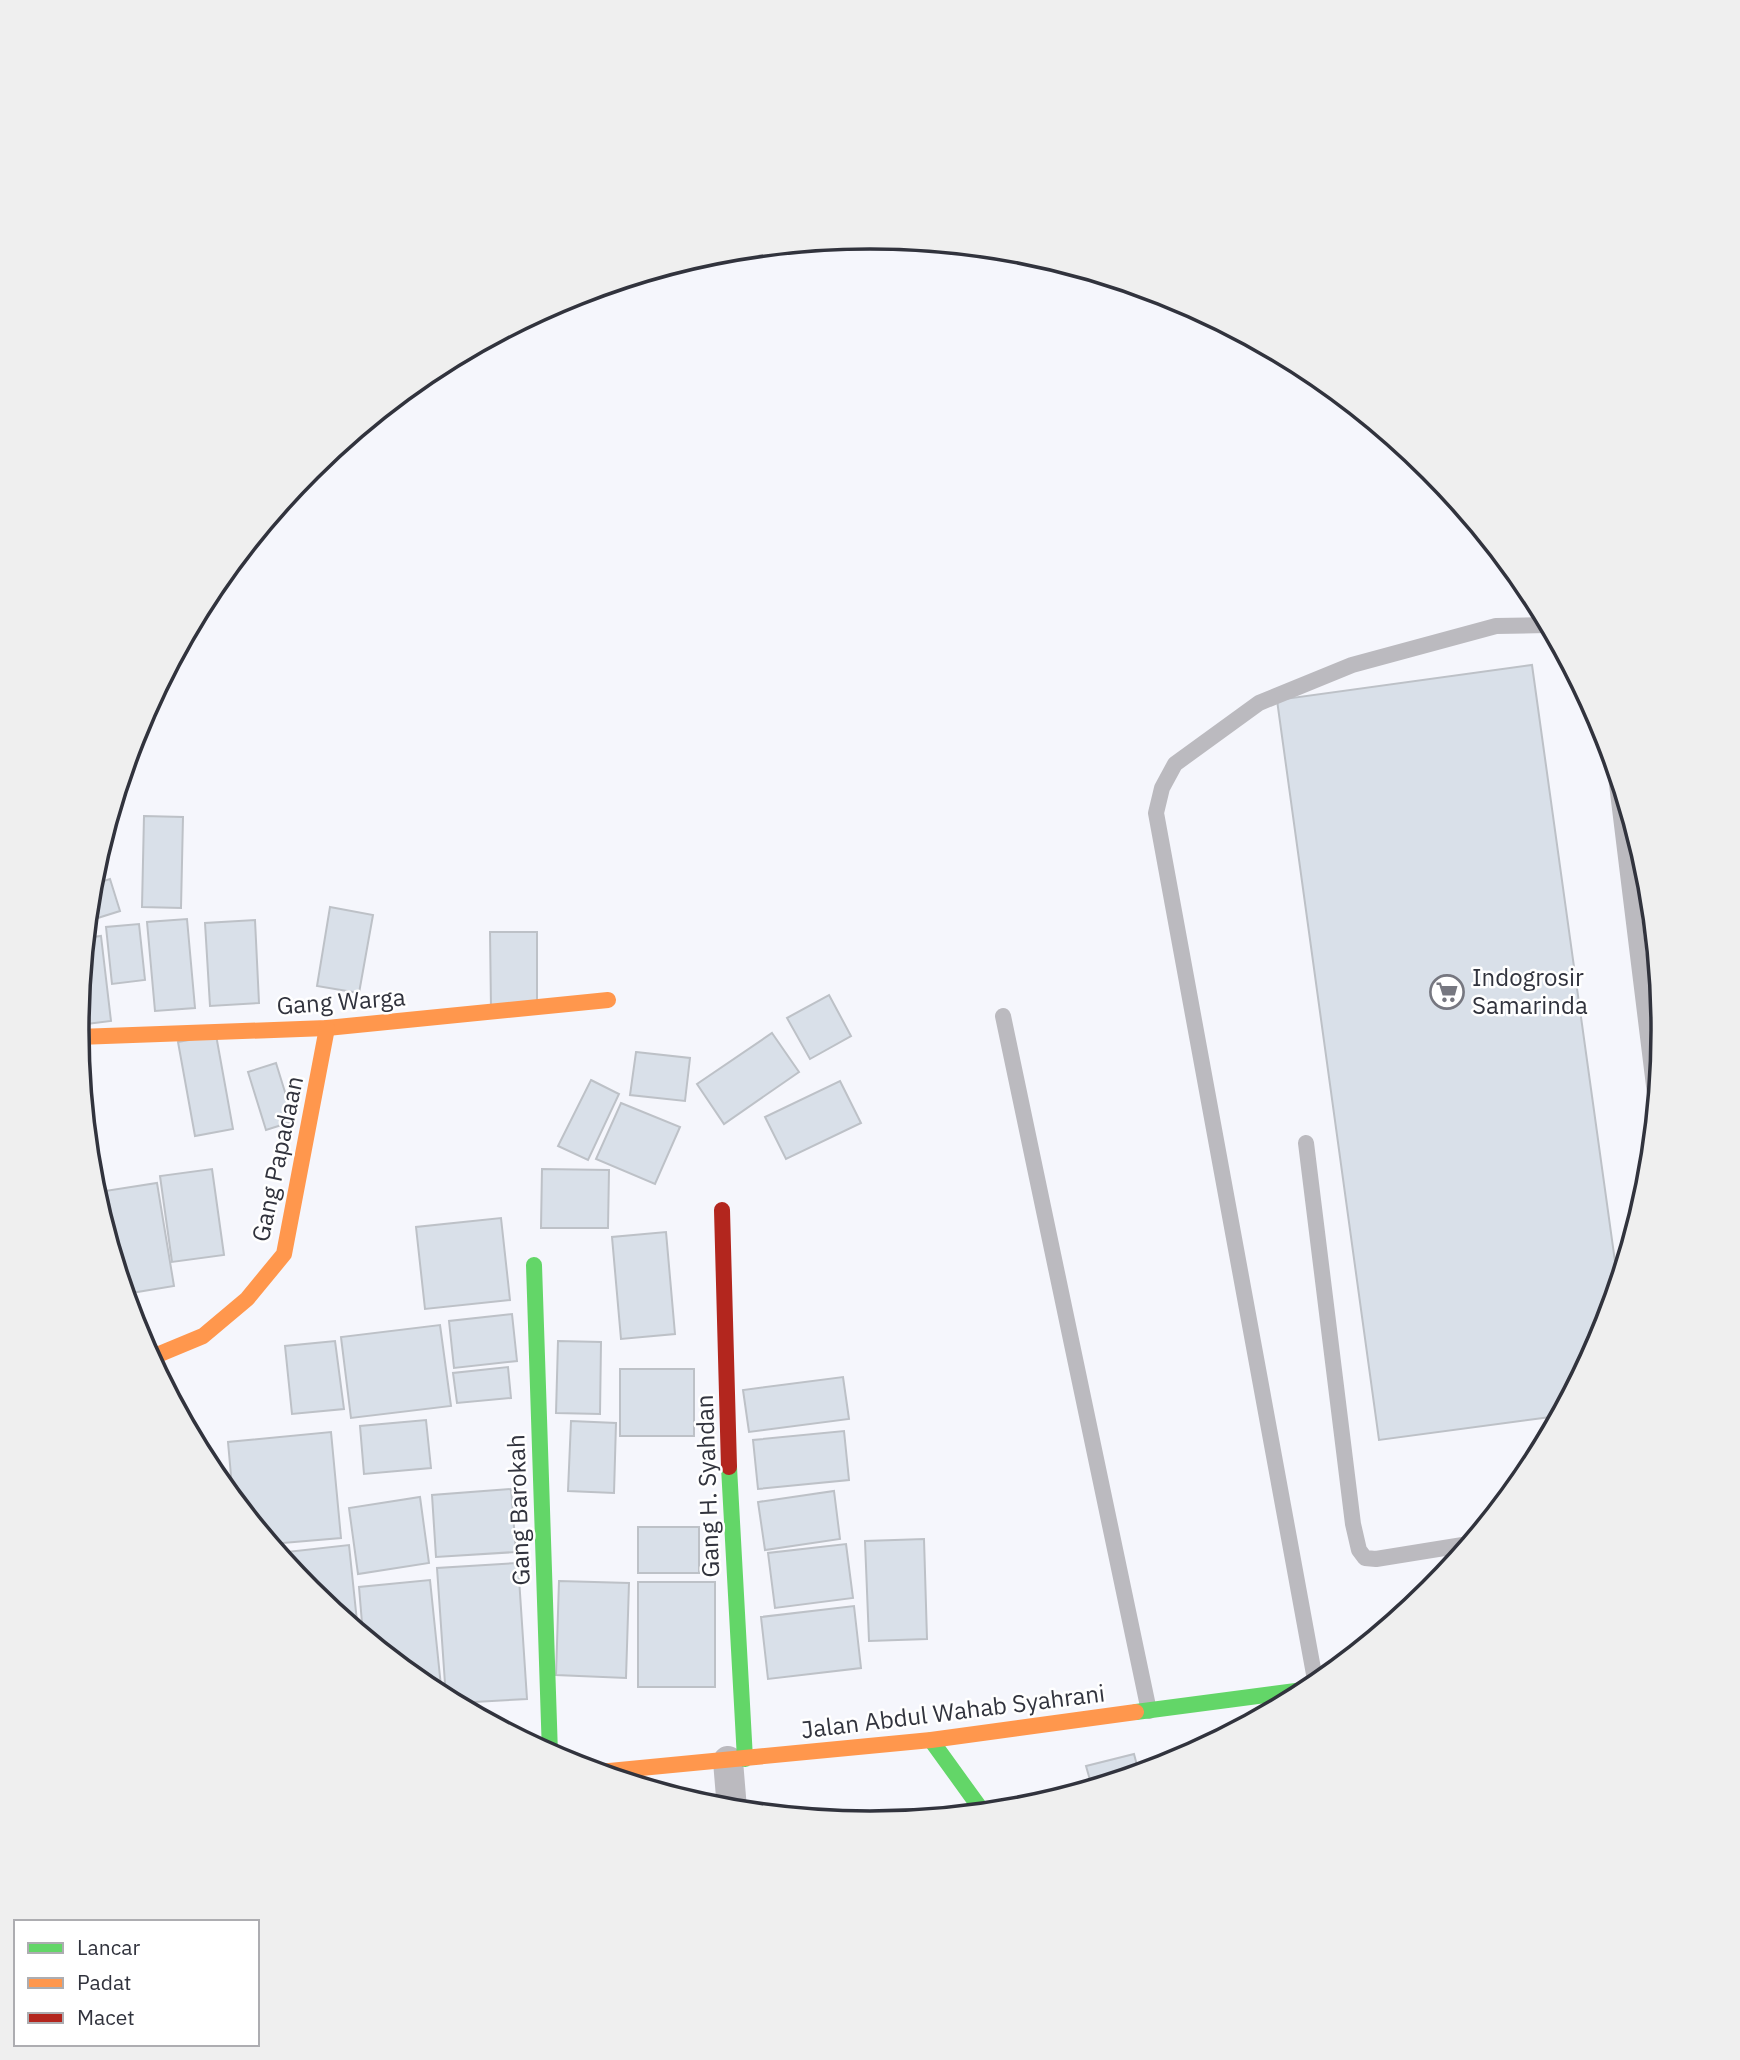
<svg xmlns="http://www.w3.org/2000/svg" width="1740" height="2060" viewBox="0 0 1740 2060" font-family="'IBM Plex Sans',sans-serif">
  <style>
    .building { fill: #d9e0e9; stroke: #bdc1c7; stroke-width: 2 }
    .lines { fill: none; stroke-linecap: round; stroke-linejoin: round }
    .lane { stroke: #bbbabf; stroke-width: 16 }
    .street { stroke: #bbbabf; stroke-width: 30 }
    .fast { stroke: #63d668; stroke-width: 16 }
    .slow { stroke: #ff974d; stroke-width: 16 }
    .jam { stroke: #b3261e; stroke-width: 16 }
    .labels { text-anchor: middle; stroke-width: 5; stroke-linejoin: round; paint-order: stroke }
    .poi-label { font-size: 24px; fill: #31333d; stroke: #fff; text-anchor: start }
    .street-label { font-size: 24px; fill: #31333d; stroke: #fff }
    .rim { fill: none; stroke: #31333d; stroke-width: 3.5 }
  </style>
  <rect width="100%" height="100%" fill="#f5f6fc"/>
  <!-- building -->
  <g class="building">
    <polygon points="1532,665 1618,1283 1602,1334 1558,1416 1379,1440 1277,700"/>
    <polygon points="144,816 183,817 181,908 142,907"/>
    <polygon points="110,879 120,911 88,921 91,885"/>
    <polygon points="330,907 373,915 359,993 317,986"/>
    <polygon points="187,919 195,1008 155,1011 147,922"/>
    <polygon points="255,920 259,1003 210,1006 205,923"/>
    <polygon points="139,924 145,980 112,984 106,927"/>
    <polygon points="490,932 537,932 537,1007 491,1008"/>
    <polygon points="101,936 111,1021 78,1025 86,938"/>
    <polygon points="829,995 851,1036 810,1059 787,1018"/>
    <polygon points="772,1033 799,1072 724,1124 697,1084"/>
    <polygon points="216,1035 233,1129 195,1136 178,1042"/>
    <polygon points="636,1052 690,1058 685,1101 630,1095"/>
    <polygon points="276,1063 294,1121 266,1130 248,1072"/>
    <polygon points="591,1080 619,1094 588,1160 558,1146"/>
    <polygon points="840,1081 861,1123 786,1159 765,1117"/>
    <polygon points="621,1103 680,1127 655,1184 596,1159"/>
    <polygon points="212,1169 224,1255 172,1262 160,1176"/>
    <polygon points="542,1169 609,1170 608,1228 541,1228"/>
    <polygon points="157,1183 174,1286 125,1294 105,1191"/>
    <polygon points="501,1218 510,1300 425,1309 416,1227"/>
    <polygon points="666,1232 675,1334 621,1339 612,1237"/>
    <polygon points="512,1314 517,1361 454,1368 449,1321"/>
    <polygon points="440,1325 451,1406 351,1418 341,1337"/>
    <polygon points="335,1341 344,1409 292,1414 285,1346"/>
    <polygon points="558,1341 601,1342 600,1414 556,1413"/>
    <polygon points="508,1367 511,1398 457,1403 453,1373"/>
    <rect x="620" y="1369" width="74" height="67"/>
    <polygon points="843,1377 849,1419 749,1432 743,1390"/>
    <polygon points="426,1420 431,1468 364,1474 360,1426"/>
    <polygon points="571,1421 616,1423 614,1493 568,1491"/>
    <polygon points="844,1431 849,1480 758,1489 753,1440"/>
    <polygon points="331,1432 341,1538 271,1544 233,1498 228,1442"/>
    <polygon points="511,1489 516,1552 436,1557 432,1495"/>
    <polygon points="834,1491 840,1539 765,1550 758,1502"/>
    <polygon points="420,1497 429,1563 358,1574 349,1508"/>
    <rect x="638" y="1527" width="61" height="46"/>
    <polygon points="924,1539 927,1639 869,1641 865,1541"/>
    <polygon points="846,1544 853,1598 775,1608 768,1553"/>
    <polygon points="349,1545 358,1631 309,1590 278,1553"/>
    <polygon points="518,1563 527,1699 456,1703 446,1698 437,1568"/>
    <polygon points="430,1580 442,1696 363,1635 359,1587"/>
    <polygon points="559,1581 629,1583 626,1678 556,1675"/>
    <rect x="638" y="1582" width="77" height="105"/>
    <polygon points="854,1606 861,1668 768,1679 761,1617"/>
    <polygon points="1134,1754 1139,1773 1092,1787 1086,1766"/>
    <polygon points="1183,1758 1173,1763 1147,1771 1145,1766"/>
  </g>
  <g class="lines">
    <!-- lane -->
    <g class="lane">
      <polyline points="1615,768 1656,1102"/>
      <polyline points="1003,1016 1149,1711"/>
      <polyline points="1306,1143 1353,1524 1359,1550 1365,1558 1376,1559 1469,1544"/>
      <polyline points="1316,1685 1156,813 1162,788 1175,764 1259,703 1352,665 1496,626 1548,625"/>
    </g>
    <!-- street -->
    <polyline class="street" points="728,1761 732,1809"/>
    <!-- fast -->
    <g class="fast">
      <polyline points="534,1265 550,1754"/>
      <polyline points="729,1467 745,1759"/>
      <polyline points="1136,1712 1311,1689"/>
      <polyline points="931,1740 983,1812"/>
    </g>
    <!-- slow -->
    <g class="slow">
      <polyline points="78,1037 327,1028 608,1000"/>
      <polyline points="150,1358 203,1336 247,1299 284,1254 327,1028"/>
      <polyline points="599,1772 931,1740 1136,1712"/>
    </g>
    <!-- jam -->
    <polyline class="jam" points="722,1210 729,1467"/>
  </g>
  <!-- icons -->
  <defs>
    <g id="supermarket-ring" transform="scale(1.75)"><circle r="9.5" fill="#fff" stroke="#767780" stroke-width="1.5"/><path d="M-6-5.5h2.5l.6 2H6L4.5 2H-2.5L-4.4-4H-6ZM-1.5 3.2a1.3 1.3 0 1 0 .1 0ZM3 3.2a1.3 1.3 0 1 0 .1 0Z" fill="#767780"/></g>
  </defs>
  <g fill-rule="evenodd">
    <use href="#supermarket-ring" x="1447" y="992"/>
  </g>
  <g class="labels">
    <!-- poi labels -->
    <g class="poi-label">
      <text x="1472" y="986">Indogrosir<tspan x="1472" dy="28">Samarinda</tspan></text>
    </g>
    <!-- street labels -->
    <g class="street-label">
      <text transform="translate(341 1002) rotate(-4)" y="8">Gang Warga</text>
      <text transform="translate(278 1159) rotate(-78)" y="8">Gang Papadaan</text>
      <text transform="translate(708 1486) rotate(-92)" y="8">Gang H. Syahdan</text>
      <text transform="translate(519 1510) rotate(-92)" y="8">Gang Barokah</text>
      <text transform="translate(953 1712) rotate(-7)" y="8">Jalan Abdul Wahab Syahrani</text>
    </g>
  </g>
  <!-- crop -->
  <path d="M0 0H1740V2060H0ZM89 1030a781 781 0 1 1 1562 0a781 781 0 1 1-1562 0Z" fill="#efefef" fill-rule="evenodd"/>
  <path class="rim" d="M89 1030a781 781 0 1 1 1562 0a781 781 0 1 1-1562 0Z"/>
  <!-- legend -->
  <rect x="14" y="1920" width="245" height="126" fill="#ffffff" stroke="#adadb1" stroke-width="2"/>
  <rect x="28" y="1943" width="35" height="10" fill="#63d668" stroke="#adadb1" stroke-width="2"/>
  <text x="77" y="1955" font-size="21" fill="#31333d">Lancar</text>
  <rect x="28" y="1978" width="35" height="10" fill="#ff974d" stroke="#adadb1" stroke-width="2"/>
  <text x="77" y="1990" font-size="21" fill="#31333d">Padat</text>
  <rect x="28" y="2013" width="35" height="10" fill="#b3261e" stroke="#adadb1" stroke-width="2"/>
  <text x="77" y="2025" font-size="21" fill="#31333d">Macet</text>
</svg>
